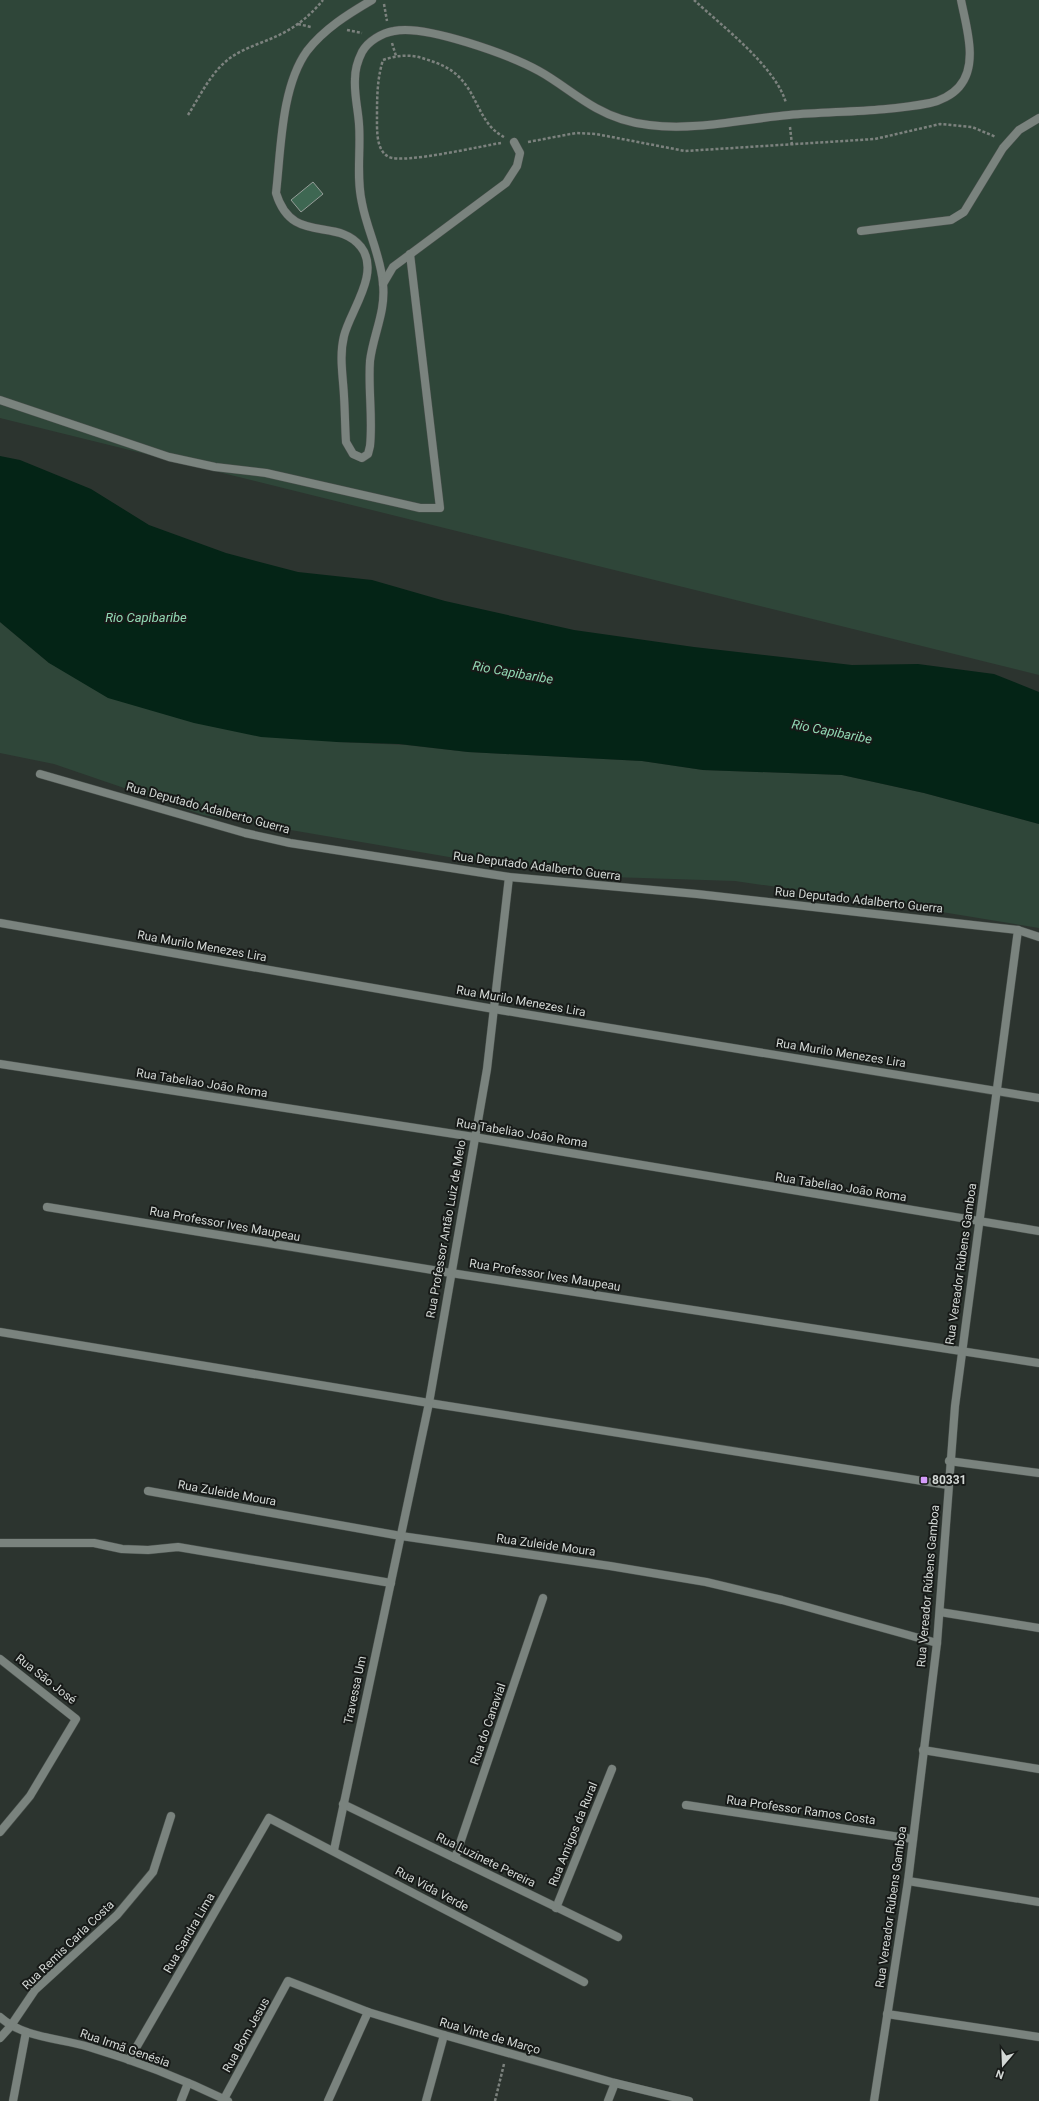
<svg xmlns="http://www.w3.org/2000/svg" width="1039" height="2101" viewBox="0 0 1039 2101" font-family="Roboto,sans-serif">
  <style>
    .green { fill: #2f4639 }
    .water { fill: #042416 }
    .building { fill: #3e6752; stroke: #959e99 }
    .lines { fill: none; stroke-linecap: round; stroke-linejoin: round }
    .service-casing { stroke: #49504c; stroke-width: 9 }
    .minor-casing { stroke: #49504c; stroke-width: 9 }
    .path { stroke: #7c827e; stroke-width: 2.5; stroke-dasharray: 3 2; stroke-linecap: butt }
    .service { stroke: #7a837e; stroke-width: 8 }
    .minor { stroke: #7a837e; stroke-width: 8 }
    .poi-dot { fill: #d59cfb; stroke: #171a18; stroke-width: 1.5 }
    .labels { text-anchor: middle; stroke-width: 4; stroke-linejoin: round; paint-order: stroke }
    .street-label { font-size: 12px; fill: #d3d8d5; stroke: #171a18 }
    .poi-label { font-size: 12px; font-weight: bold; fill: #d3d8d5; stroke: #171a18; text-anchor: start }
    .water-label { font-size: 13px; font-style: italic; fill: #92d9b4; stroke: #171a18 }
  </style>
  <rect width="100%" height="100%" fill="#2c342f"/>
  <!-- green -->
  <g class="green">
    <polygon points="0,0 1039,0 1039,675 0,418"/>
    <polygon points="0,622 49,663 337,742 406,745 468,752 642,761 703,770 842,775 924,793 1039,824 1039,928 875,901 735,881 611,877 496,865 203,815 54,764 0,753"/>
  </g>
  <!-- water -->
  <polygon class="water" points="0,456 20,460 91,489 149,525 226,553 298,572 372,580 445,601 574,630 694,647 852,665 918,664 994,674 1039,692 1039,824 924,793 842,775 703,770 642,761 468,752 399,744 337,742 261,737 194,723 108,698 49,663 0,622"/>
  <!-- building -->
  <polygon class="building" points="313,182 323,194 301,212 291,200"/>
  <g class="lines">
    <!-- service casing -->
    <g class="service-casing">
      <g id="service">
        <path d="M372,0C348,14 324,29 307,51C281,87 281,150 276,193C292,246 337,216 361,247C381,273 350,311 344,336C339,356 343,376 344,396C345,412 345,427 346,442L353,454L362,458L368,454L370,446C373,418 368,389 370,361C373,335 386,312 383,284C381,256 367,230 362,203C356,177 361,150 359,124C358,109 354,94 355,79C355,70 358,60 362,52C368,41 382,33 394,31C425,24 510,55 539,71C559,82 576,97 596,108C612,117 631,123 649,125C695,131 744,119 789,115C836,111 884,112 930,103C940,101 952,95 959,87C979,65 966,26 961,0"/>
        <polyline points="861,231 951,220 964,212 1003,148 1019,130 1039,118"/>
        <polyline points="383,284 393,267 506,183 517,166 520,153 514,142"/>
        <polyline points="0,400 169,457 215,467 266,473 420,508 440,508 410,254"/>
      </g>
    </g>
    <!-- minor casing -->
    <g class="minor-casing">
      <g id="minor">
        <polyline points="40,774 245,833 290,843 509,877 697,894 919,919 1018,930 1039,937"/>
        <polyline points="0,923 494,1009 1039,1098"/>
        <polyline points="0,1064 474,1137 1039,1231"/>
        <polyline points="47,1207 451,1273 1039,1363"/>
        <polyline points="0,1332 429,1403 948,1485"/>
        <polyline points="949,1461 1039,1473"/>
        <polyline points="148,1491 401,1536 610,1566 706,1582 782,1600 937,1643"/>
        <polyline points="0,1543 94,1543 122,1549 148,1550 178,1547 391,1583"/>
        <polyline points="940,1612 1039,1628"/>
        <polyline points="0,1659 76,1719 30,1796 0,1832"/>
        <polyline points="923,1750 1039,1769"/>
        <polyline points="343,1804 618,1937"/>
        <polyline points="686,1805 913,1839"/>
        <polyline points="334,1850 429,1403 487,1069 509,877"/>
        <polyline points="455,1858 543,1598"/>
        <polyline points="908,1881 1039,1902"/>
        <polyline points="556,1908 612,1769"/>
        <polyline points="887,2014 1039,2037"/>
        <path d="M0,2017C23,2038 60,2038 89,2047C136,2061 183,2079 228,2101"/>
        <polyline points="0,2038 10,2027 35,1990 117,1915 153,1872 171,1816"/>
        <polyline points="129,2060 269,1818 584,1982"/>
        <polyline points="224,2099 288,1981 368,2012 444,2035 615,2083 689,2101"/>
        <polyline points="13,2101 26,2032"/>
        <polyline points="181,2101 188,2083"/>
        <polyline points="328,2101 368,2012"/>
        <polyline points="426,2101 444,2035"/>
        <polyline points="608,2101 615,2083"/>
        <polyline points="874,2101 908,1881 937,1643 955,1406 1018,930"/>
      </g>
    </g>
    <!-- path -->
    <g class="path">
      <path d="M694,0C722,26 776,67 786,103"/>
      <polyline points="384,4 387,21"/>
      <polyline points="298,24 311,27"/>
      <polyline points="347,30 362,33"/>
      <polyline points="392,43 396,56"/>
      <path d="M188,115C200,96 211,72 230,58C244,48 262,43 277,36C295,28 311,15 323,0"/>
      <polyline points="790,127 792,145"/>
      <polyline points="528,142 576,133 596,134 685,151 875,139 940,124 972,127 996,137"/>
      <path d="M501,143C481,146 404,164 389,157C376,151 377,130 377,118C377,98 377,79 383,60C397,55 412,54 425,59C438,63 451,68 460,78C478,96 480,125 504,137"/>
      <polyline points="495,2101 504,2064"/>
    </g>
    <!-- service -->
    <use href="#service" class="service"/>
    <!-- minor -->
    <use href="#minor" class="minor"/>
  </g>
  <!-- markers -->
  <rect class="poi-dot" x="920" y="1476" width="8" height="8" rx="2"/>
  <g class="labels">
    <!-- street labels -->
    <g class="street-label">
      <text transform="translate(208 808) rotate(15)" y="4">Rua Deputado Adalberto Guerra</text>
      <text transform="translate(537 866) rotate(7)" y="4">Rua Deputado Adalberto Guerra</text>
      <text transform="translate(859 900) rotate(6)" y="4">Rua Deputado Adalberto Guerra</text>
      <text transform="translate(202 946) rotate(10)" y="4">Rua Murilo Menezes Lira</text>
      <text transform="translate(521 1001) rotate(10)" y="4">Rua Murilo Menezes Lira</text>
      <text transform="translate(841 1053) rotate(9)" y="4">Rua Murilo Menezes Lira</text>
      <text transform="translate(202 1083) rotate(9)" y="4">Rua Tabeliao João Roma</text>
      <text transform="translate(522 1133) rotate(9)" y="4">Rua Tabeliao João Roma</text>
      <text transform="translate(841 1187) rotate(9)" y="4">Rua Tabeliao João Roma</text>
      <text transform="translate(225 1224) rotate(10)" y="4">Rua Professor Ives Maupeau</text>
      <text transform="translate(446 1229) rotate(-80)" y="4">Rua Professor Antão Luiz de Melo</text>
      <text transform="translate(961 1264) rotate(-82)" y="4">Rua Vereador Rúbens Gamboa</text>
      <text transform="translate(545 1275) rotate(9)" y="4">Rua Professor Ives Maupeau</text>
      <text transform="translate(227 1493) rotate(10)" y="4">Rua Zuleide Moura</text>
      <text transform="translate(546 1545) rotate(8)" y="4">Rua Zuleide Moura</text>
      <text transform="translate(928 1586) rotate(-85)" y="4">Rua Vereador Rúbens Gamboa</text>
      <text transform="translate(46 1679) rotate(38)" y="4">Rua São José</text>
      <text transform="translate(355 1690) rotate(-78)" y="4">Travessa Um</text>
      <text transform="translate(488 1724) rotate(-71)" y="4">Rua do Canavial</text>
      <text transform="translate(801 1810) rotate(8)" y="4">Rua Professor Ramos Costa</text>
      <text transform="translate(573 1834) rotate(-68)" y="4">Rua Amigos da Rural</text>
      <text transform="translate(486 1860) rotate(26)" y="4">Rua Luzinete Pereira</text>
      <text transform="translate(432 1889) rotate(28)" y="4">Rua Vida Verde</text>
      <text transform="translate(891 1907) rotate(-82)" y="4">Rua Vereador Rúbens Gamboa</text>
      <text transform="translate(189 1933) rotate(-60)" y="4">Rua Sandra Lima</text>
      <text transform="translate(68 1945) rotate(-44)" y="4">Rua Remis Carla Costa</text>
      <text transform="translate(246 2035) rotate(-61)" y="4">Rua Bom Jesus</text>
      <text transform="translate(490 2036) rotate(16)" y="4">Rua Vinte de Março</text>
      <text transform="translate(125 2048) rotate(19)" y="4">Rua Irmã Genésia</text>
    </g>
    <!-- poi labels -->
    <g class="poi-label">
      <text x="932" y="1484">80331</text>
    </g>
    <!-- water labels -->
    <g class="water-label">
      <text x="146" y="622">Rio Capibaribe</text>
      <text transform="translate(513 672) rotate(10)" y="5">Rio Capibaribe</text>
      <text transform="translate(832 731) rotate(11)" y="5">Rio Capibaribe</text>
    </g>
  </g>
  <!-- north arrow -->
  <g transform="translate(1003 2065) rotate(199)" stroke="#171a18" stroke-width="3" paint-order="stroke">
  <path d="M0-3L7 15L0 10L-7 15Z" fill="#d3d8d5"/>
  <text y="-6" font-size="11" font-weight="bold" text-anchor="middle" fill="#d3d8d5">N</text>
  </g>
</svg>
